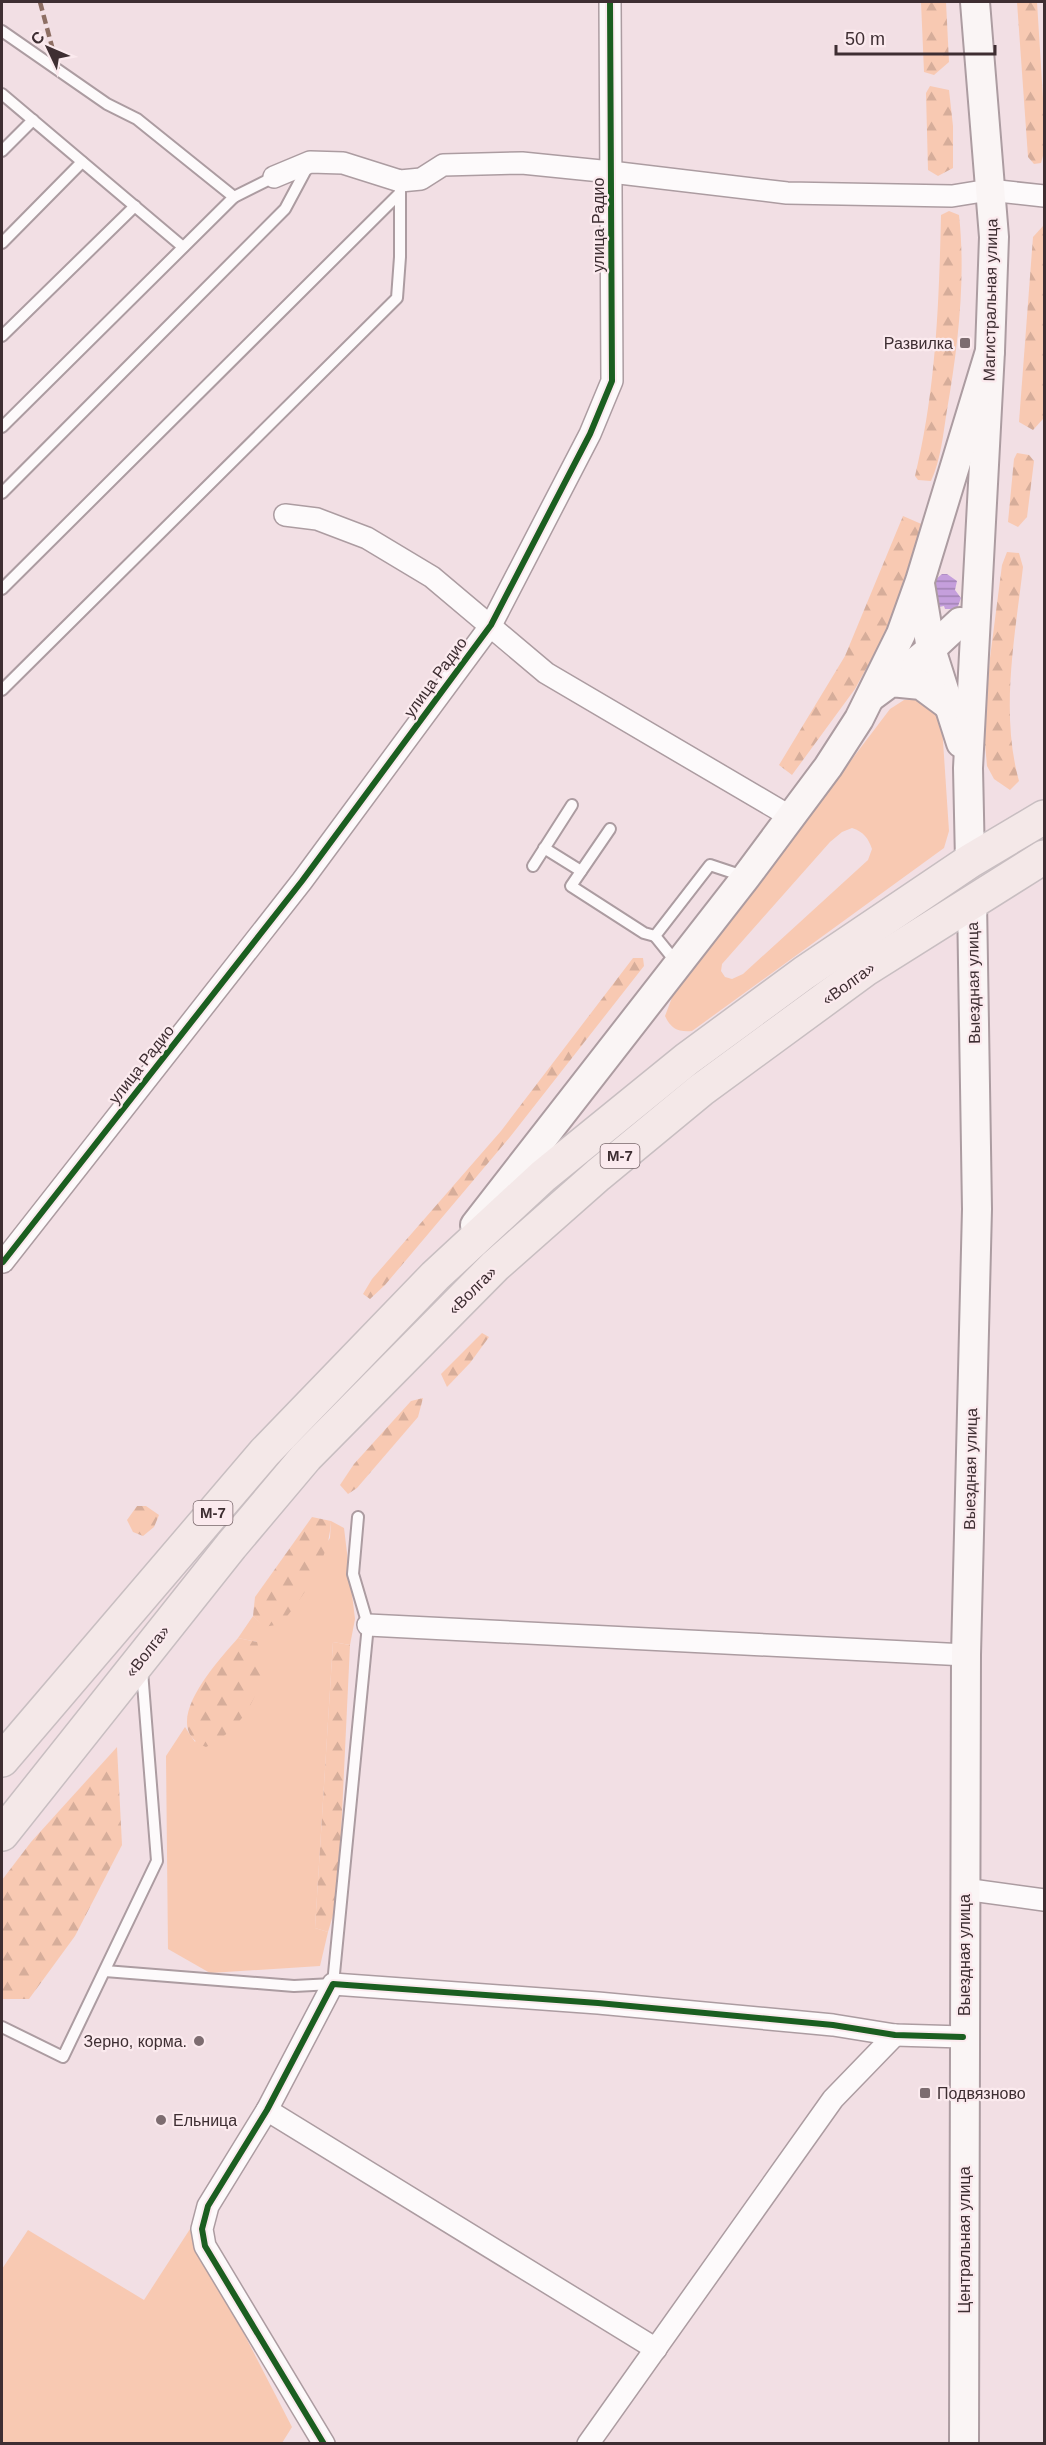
<svg xmlns="http://www.w3.org/2000/svg" width="1046" height="2445" viewBox="0 0 1046 2445" font-family="Helvetica,sans-serif">
  <style>
    .grass { fill: #f8c9b2; fill-rule: evenodd }
    .forest { fill: url(#forest-firs) }
    .water { fill: url(#water-rules) }
    .lines { fill: none; stroke-linecap: round; stroke-linejoin: round }
    .lane-casing { stroke: #ac9ca1; stroke-width: 14 }
    .street-casing { stroke: #ac9ca1; stroke-width: 24 }
    .secondary-casing { stroke: #ac9ca1; stroke-width: 32 }
    .highway-casing { stroke: #c8bec1; stroke-width: 36 }
    .lane { stroke: #fdfafb; stroke-width: 10 }
    .street { stroke: #fdfafb; stroke-width: 21 }
    .secondary { stroke: #faf5f5; stroke-width: 28 }
    .highway { stroke: #f4e8e8; stroke-width: 33 }
    .quiet { stroke: #8d6e63; stroke-width: 4.5; stroke-dasharray: 9 4.5; stroke-linecap: butt }
    .cycleway-casing { stroke: #fbeaee; stroke-width: 10 }
    .cycleway { stroke: #1b5e20; stroke-width: 6 }
    .poi-dot { fill: #7d6c70; stroke: #fbeaee; stroke-width: 2 }
    .labels { text-anchor: middle; stroke-width: 4.5; stroke-linejoin: round; paint-order: stroke }
    .shield { fill: #fbeaee; stroke: #77666a; stroke-width: 1.5 }
    .shield-label { font-size: 15px; font-weight: bold; fill: #3e2e32 }
    .street-label { font-size: 16px; fill: #3e2e32; stroke: #fbeaee }
    .poi-label { font-size: 16px; fill: #3e2e32; stroke: #fbeaee; text-anchor: end }
  </style>
  <defs>
    <pattern id="forest-firs" width="22" height="20" patternUnits="userSpaceOnUse" patternTransform="scale(1.5)"><rect width="22" height="20" fill="#f8c9b2"/><path d="M5 1l3.5 6h-7zM16 11l3.5 6h-7z" fill="#d6ad9a"/></pattern>
    <pattern id="water-rules" width="6" height="5" patternUnits="userSpaceOnUse" patternTransform="scale(1.5)"><rect width="6" height="5" fill="#c59fdc"/><path d="M0 2.5h6" fill="none" stroke="#a182b3"/></pattern>
  </defs>
  <rect width="100%" height="100%" fill="#f2dfe4"/>
  <!-- grass -->
  <g class="grass">
    <path d="M914,699L925,702L941,711L949,831L944,848L692,1031C678,1032 671,1029 665,1016L673,995L890,709L904,700ZM852,828C864,832 868,838 872,849L868,860L743,974L732,979L725,977L721,971L722,964L830,842L842,832Z"/>
    <polygon points="331,1521 344,1528 355,1619 350,1645 333,1642 315,1928 328,1932 320,1966 210,1973 168,1949 166,1756 185,1727 195,1742 257,1642 238,1638 253,1616 264,1626 330,1538"/>
    <polygon points="190,2229 292,2427 282,2443 2,2444 2,2269 28,2230 144,2300"/>
  </g>
  <!-- forest -->
  <g class="forest">
    <polygon points="921,2 946,2 949,62 934,75 924,72"/>
    <polygon points="1017,2 1037,2 1044,114 1044,152 1041,163 1034,164 1028,157"/>
    <polygon points="930,86 949,90 953,126 953,168 938,176 928,170 926,93"/>
    <path d="M949,211L959,215C966,278 958,347 947,410C943,435 941,459 931,481L918,480L915,476C936,390 939,303 941,215Z"/>
    <polygon points="1043,226 1044,413 1043,419 1033,430 1019,422 1033,237"/>
    <polygon points="1017,453 1029,455 1034,461 1027,517 1018,527 1008,522 1014,459"/>
    <polygon points="903,516 926,526 896,614 855,689 792,775 779,765 845,656"/>
    <path d="M1007,552L1019,553L1023,567C1015,636 1000,713 1019,781L1010,790L994,779L987,766L984,733L990,658L1002,565Z"/>
    <polygon points="633,958 643,958 644,966 510,1137 385,1285 370,1299 363,1294 372,1279 501,1131"/>
    <polygon points="482,1333 489,1337 470,1363 447,1387 441,1374"/>
    <polygon points="423,1398 418,1417 357,1488 348,1494 340,1485 354,1464 411,1401"/>
    <polygon points="137,1506 146,1506 159,1515 154,1527 143,1536 133,1532 127,1520"/>
    <path d="M312,1517L331,1521C329,1560 305,1594 281,1624L264,1627L253,1616L255,1597Z"/>
    <path d="M238,1638L257,1642C259,1650 262,1658 262,1666C260,1700 237,1733 206,1747C156,1727 218,1661 238,1638Z"/>
    <polygon points="333,1642 350,1645 338,1898 328,1932 315,1928"/>
    <polygon points="117,1747 122,1845 75,1936 29,1999 2,1999 2,1880 31,1842"/>
  </g>
  <!-- water -->
  <polygon class="water" points="942,574 947,574 957,581 955,590 961,598 957,609 945,609 944,606 934,608 935,580"/>
  <g class="lines">
    <!-- lane casing -->
    <g class="lane-casing">
      <g id="lane">
        <polyline points="2,31 107,104 137,119 234,197"/>
        <polyline points="2,94 183,247"/>
        <polyline points="2,151 33,120"/>
        <polyline points="2,243 82,162"/>
        <polyline points="2,336 135,206"/>
        <polyline points="2,427 234,197 274,177"/>
        <polyline points="2,493 285,209 308,166"/>
        <polyline points="2,589 400,193"/>
        <polyline points="2,690 397,298 400,257 400,181"/>
        <polyline points="610,829 571,886 644,933 655,936"/>
        <polyline points="544,848 581,871"/>
        <polyline points="533,866 572,805"/>
        <polyline points="676,962 655,936 710,865 743,876"/>
        <polyline points="105,1971 294,1986 333,1984 368,1625 353,1574 358,1517"/>
        <polyline points="2,2027 63,2057 157,1861 142,1671"/>
      </g>
    </g>
    <!-- street casing -->
    <g class="street-casing">
      <g id="street">
        <polyline points="274,177 310,162 343,163 400,181 421,179 443,165 522,163 611,172 787,193 952,196 989,190 1044,196"/>
        <polyline points="285,515 317,519 367,538 432,577 546,673 791,817"/>
        <polyline points="3,1262 302,881 491,625 590,434 612,381 610,2"/>
        <polyline points="368,1625 966,1655"/>
        <polyline points="964,1889 1044,1900"/>
        <polyline points="267,2110 656,2349"/>
        <polyline points="324,2444 205,2246 202,2229 208,2206 267,2110 333,1984 598,2003 833,2025 895,2035 963,2037"/>
        <polyline points="588,2444 833,2099 895,2035"/>
      </g>
    </g>
    <!-- secondary casing -->
    <g class="secondary-casing">
      <g id="secondary">
        <polyline points="920,584 931,649 961,743"/>
        <polyline points="891,682 931,649 960,622"/>
        <polyline points="872,696 891,682 921,685 952,708"/>
        <polyline points="970,861 968,768 990,351 994,237 975,2"/>
        <polyline points="475,1225 746,877 828,767 859,719 901,634 920,581 990,351"/>
        <polyline points="964,2444 966,1655 977,1209 972,901"/>
      </g>
    </g>
    <!-- highway casing -->
    <g class="highway-casing">
      <g id="highway">
        <polyline points="2,1760 265,1452 435,1276 543,1176 687,1059 804,973 970,861 1044,817"/>
        <polyline points="2,1834 231,1546 306,1457 495,1266 598,1175 701,1090 866,969 1044,857"/>
      </g>
    </g>
    <!-- lane -->
    <use href="#lane" class="lane"/>
    <!-- street -->
    <use href="#street" class="street"/>
    <!-- secondary -->
    <use href="#secondary" class="secondary"/>
    <!-- highway -->
    <use href="#highway" class="highway"/>
    <!-- quiet -->
    <polyline class="quiet" points="40,2 58,69"/>
    <!-- cycleway casing -->
    <g class="cycleway-casing">
      <g id="cycleway">
        <polyline points="3,1262 302,881 491,625 590,434 612,381 610,2"/>
        <polyline points="324,2444 205,2246 202,2229 208,2206 267,2110 333,1984 598,2003 833,2025 895,2035 963,2037"/>
      </g>
    </g>
    <!-- cycleway -->
    <use href="#cycleway" class="cycleway"/>
  </g>
  <!-- markers -->
  <g class="poi-dot">
    <rect x="959" y="337" width="12" height="12" rx="3"/>
    <circle cx="199" cy="2041" r="6"/>
    <rect x="919" y="2087" width="12" height="12" rx="3"/>
    <circle cx="161" cy="2120" r="6"/>
  </g>
  <g class="labels">
    <!-- shield labels -->
    <g class="shield">
      <rect x="600.5" y="1144" width="39" height="24" rx="4.5"/>
      <rect x="193.5" y="1501" width="39" height="24" rx="4.5"/>
    </g>
    <g class="shield-label">
      <text x="620" y="1161">М-7</text>
      <text x="213" y="1518">М-7</text>
    </g>
    <!-- street labels -->
    <g class="street-label">
      <text transform="translate(598 225) rotate(-90)" y="6">улица Радио</text>
      <text transform="translate(990 300) rotate(-89)" y="6">Магистральная улица</text>
      <text transform="translate(435 677) rotate(-54)" y="6">улица Радио</text>
      <text transform="translate(848 983) rotate(-36)" y="6">«Волга»</text>
      <text transform="translate(973 983) rotate(-91)" y="6">Выездная улица</text>
      <text transform="translate(141 1064) rotate(-52)" y="6">улица Радио</text>
      <text transform="translate(472 1290) rotate(-45)" y="6">«Волга»</text>
      <text transform="translate(970 1469) rotate(-89)" y="6">Выездная улица</text>
      <text transform="translate(147 1651) rotate(-52)" y="6">«Волга»</text>
      <text transform="translate(964 1955) rotate(-90)" y="6">Выездная улица</text>
      <text transform="translate(964 2240) rotate(-90)" y="6">Центральная улица</text>
    </g>
    <!-- poi labels -->
    <g class="poi-label">
      <text x="953" y="349">Развилка</text>
      <text x="187" y="2047">Зерно, корма.</text>
      <text x="937" y="2099" text-anchor="start">Подвязново</text>
      <text x="173" y="2126" text-anchor="start">Ельница</text>
    </g>
  </g>
  <!-- border -->
  <rect width="1046" height="2445" fill="none" stroke="#3e2e32" stroke-width="6"/>
  <!-- north arrow -->
  <g transform="translate(48 48) rotate(314)" stroke="#fbeaee" stroke-width="4.5" paint-order="stroke">
  <path d="M0-4.5L10 22L0 15L-10 22Z" fill="#3e2e32"/>
  <text y="-9" font-size="16" font-weight="bold" text-anchor="middle" fill="#3e2e32">С</text>
  </g>
  <!-- scale -->
  <path d="M836 45v9h159v-9" fill="none" stroke="#3e2e32" stroke-width="3"/>
  <text x="845" y="45" font-size="18" fill="#3e2e32" stroke="#fbeaee" stroke-width="4.5" paint-order="stroke">50 m</text>
</svg>
